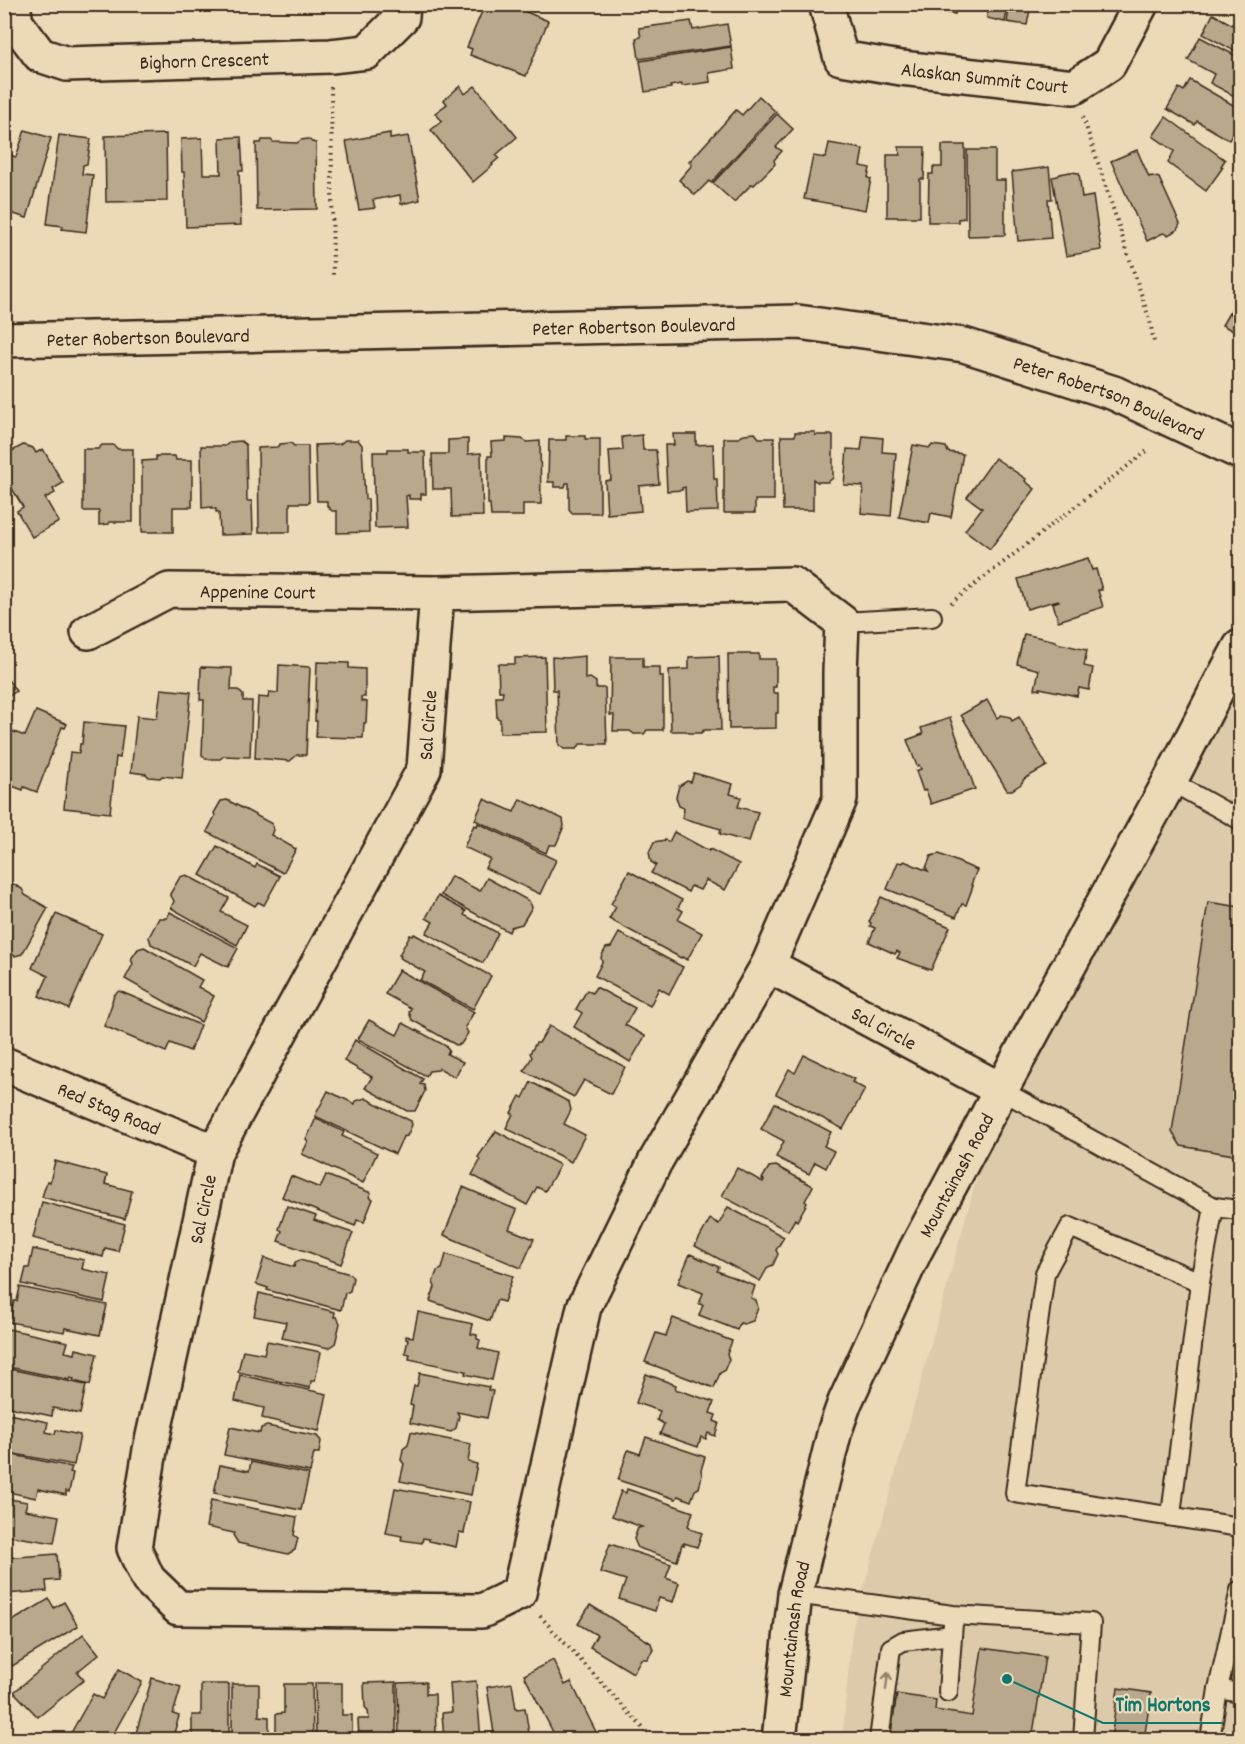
<svg xmlns="http://www.w3.org/2000/svg" width="1245" height="1744" viewBox="0 0 1245 1744" font-family="Dekko,sans-serif">
  <style>
    .built { fill: #dccaaa }
    .building { fill: #baa88c; stroke: #3b2a1e; stroke-width: 1.5 }
    .lines { fill: none; stroke-linecap: round; stroke-linejoin: round }
    .service-casing { stroke: #3b2a1e; stroke-width: 22 }
    .minor-casing { stroke: #3b2a1e; stroke-width: 38 }
    .tertiary-casing { stroke: #3b2a1e; stroke-width: 38 }
    .path { stroke: #3b2a1e; stroke-width: 4; stroke-dasharray: 1.5 4.5; stroke-linecap: butt }
    .service { stroke: #ebd9b7; stroke-width: 18 }
    .minor { stroke: #ebd9b7; stroke-width: 33 }
    .tertiary { stroke: #ebd9b7; stroke-width: 33 }
    .oneway { stroke: #93826a }
    .labels { text-anchor: middle; stroke-width: 4.5; stroke-linejoin: round; paint-order: stroke }
    .street-label { font-size: 20px; fill: #3b2a1e; stroke: #ebd9b7 }
    .leader { fill: none; stroke: #0f766e; stroke-width: 2 }
    .callout-dot { fill: #0f766e; stroke: #ebd9b7; stroke-width: 2 }
    .callout-label { font-size: 21px; text-anchor: middle; font-weight: bold; fill: #0f766e; stroke: #ebd9b7; stroke-width: 4.5; stroke-linejoin: round; paint-order: stroke }
  </style>
  <rect width="100%" height="100%" fill="#ebd9b7"/>
  <filter id="ink" filterUnits="userSpaceOnUse"><feTurbulence type="fractalNoise" baseFrequency=".0167" numOctaves="2"/><feDisplacementMap in="SourceGraphic" scale="12" xChannelSelector="R" yChannelSelector="G"/><feConvolveMatrix kernelMatrix="1 2 1 2 8 2 1 2 1" color-interpolation-filters="sRGB"/></filter>
  <g filter="url(#ink)">
    <!-- built -->
    <polygon class="built" points="1220,684 1240,695 1240,1739 842,1740 852,1631 1001,1090"/>
    <!-- building -->
    <g class="building">
      <polygon points="491,4 507,4 548,21 526,76 470,55 472,49 467,47 483,9 489,11"/>
      <polygon points="936,4 957,4 955,14 935,10"/>
      <polygon points="989,4 1008,4 1005,22 987,18"/>
      <polygon points="1010,4 1031,4 1027,25 1007,22"/>
      <polygon points="1213,14 1240,29 1240,54 1203,34"/>
      <polygon points="691,21 693,30 727,24 731,46 639,59 636,38 641,37 639,28"/>
      <polygon points="1200,37 1240,58 1240,99 1210,83 1214,74 1188,60"/>
      <polygon points="731,47 734,69 709,73 710,82 682,86 682,84 670,86 671,88 645,92 640,61"/>
      <polygon points="1190,80 1240,109 1240,121 1229,140 1197,121 1195,125 1167,109 1179,88 1184,91"/>
      <polygon points="460,86 465,94 475,86 517,137 496,155 499,158 492,164 493,165 473,182 431,130 442,121 435,113 447,104 444,100"/>
      <polygon points="759,96 776,112 711,183 709,181 695,195 679,180 692,165 689,162 736,110 742,115"/>
      <polygon points="777,114 793,129 776,147 782,151 774,160 775,164 754,185 752,184 734,202 713,183"/>
      <polygon points="1166,117 1225,160 1221,166 1223,167 1206,191 1168,163 1174,151 1153,136"/>
      <polygon points="25,130 51,138 27,218 10,213 10,209 4,208 4,167 9,155 16,157"/>
      <polygon points="390,133 390,139 408,136 420,200 401,204 400,195 373,200 375,208 359,210 346,141"/>
      <polygon points="166,134 167,201 106,202 105,136"/>
      <polygon points="59,135 91,139 87,164 83,165 82,174 93,175 86,232 62,229 63,226 47,224"/>
      <polygon points="241,137 243,171 239,171 241,225 186,227 184,172 182,172 181,139 202,138 203,174 221,174 220,138"/>
      <polygon points="308,139 312,142 316,143 317,209 257,210 256,143 261,143 262,140 271,140 273,142 297,143 301,140"/>
      <polygon points="829,143 863,149 860,166 870,168 868,178 871,179 865,210 804,199 813,156 826,158"/>
      <polygon points="942,145 965,145 965,218 958,219 958,222 928,222 929,174 933,174 933,167 942,167"/>
      <polygon points="899,147 925,147 924,179 920,179 920,217 887,217 887,155 900,155"/>
      <polygon points="967,150 995,150 995,180 1005,180 1005,235 968,236"/>
      <polygon points="1137,150 1149,177 1152,176 1159,178 1180,224 1177,230 1168,235 1163,233 1147,241 1111,161"/>
      <polygon points="1049,167 1052,199 1048,199 1051,238 1018,241 1012,172"/>
      <polygon points="1070,172 1079,173 1082,198 1093,196 1101,250 1066,256 1052,177 1058,176 1060,174"/>
      <polygon points="1240,286 1240,339 1235,336 1237,333 1222,325 1229,313 1230,314 1233,302 1231,300 1238,287"/>
      <polygon points="795,432 815,432 815,435 833,435 833,478 828,482 817,482 813,479 813,510 783,510 781,436 795,436"/>
      <polygon points="755,433 759,438 774,438 774,500 755,500 755,513 724,513 724,438 739,438 744,434"/>
      <polygon points="673,434 696,434 696,445 713,444 714,479 717,479 718,511 686,512 685,487 682,488 682,490 667,491 665,445 674,445"/>
      <polygon points="642,435 643,450 656,450 659,484 639,486 641,511 607,514 605,481 611,480 609,451 623,450 622,437"/>
      <polygon points="566,436 585,436 585,439 600,439 600,513 572,513 569,509 569,483 566,483 565,487 554,487 554,482 548,482 549,440 566,440"/>
      <polygon points="863,436 883,438 882,452 896,453 891,516 861,513 863,486 844,485 847,449 861,450"/>
      <polygon points="506,438 522,439 527,442 540,441 541,504 523,504 523,516 491,516 490,504 488,504 488,456 492,456 491,442 506,441"/>
      <polygon points="468,439 468,454 481,453 483,516 452,517 451,489 433,489 432,454 448,454 448,440"/>
      <polygon points="345,440 358,440 362,445 365,499 368,499 369,532 337,533 337,511 332,511 327,506 327,501 317,501 315,445 340,444"/>
      <polygon points="241,441 246,445 247,501 252,501 253,534 220,535 219,513 216,512 216,509 212,509 212,507 202,508 201,446 225,446 230,442"/>
      <polygon points="291,443 294,446 308,446 309,503 290,503 290,532 259,532 258,448 277,447 280,444"/>
      <polygon points="23,445 33,448 36,453 43,449 63,483 53,489 55,493 45,498 59,522 32,537 17,511 23,507 4,475 4,470 12,466 9,461 12,451"/>
      <polygon points="102,445 113,445 118,449 133,449 133,522 109,522 109,524 99,525 99,511 83,511 83,449 98,449"/>
      <polygon points="913,445 930,448 932,445 946,447 948,452 963,454 951,517 931,513 929,523 899,517"/>
      <polygon points="388,449 408,449 408,452 425,452 426,494 421,494 421,499 409,499 409,495 406,496 408,527 375,528 373,452 388,452"/>
      <polygon points="156,456 175,456 176,460 192,460 192,507 173,507 173,532 142,532 142,461 156,460"/>
      <polygon points="995,458 1026,479 1025,481 1035,489 990,549 965,530 982,508 967,497"/>
      <polygon points="1088,558 1092,570 1096,569 1102,590 1098,590 1103,607 1058,621 1053,603 1059,601 1058,600 1027,609 1018,579"/>
      <polygon points="1024,634 1056,641 1056,643 1087,650 1084,666 1093,668 1089,690 1079,688 1077,696 1040,688 1040,690 1035,689 1039,670 1017,664"/>
      <polygon points="728,654 759,654 759,659 776,659 776,687 773,687 773,693 778,693 778,713 776,713 776,728 729,729"/>
      <polygon points="585,656 585,679 590,678 596,682 596,688 605,688 607,744 580,744 577,749 564,749 559,745 557,690 553,690 552,657 565,658"/>
      <polygon points="719,656 721,730 704,730 701,733 689,733 686,731 671,731 669,670 689,669 689,657"/>
      <polygon points="545,657 547,732 500,733 500,719 497,718 496,697 502,697 503,691 499,691 498,664 515,664 515,658"/>
      <polygon points="611,657 643,657 643,667 660,667 660,676 663,676 663,730 647,730 644,734 634,734 630,731 613,731 614,715 610,715"/>
      <polygon points="317,662 349,663 349,668 365,669 365,697 361,697 361,701 367,702 366,723 364,723 363,738 316,737 317,721 315,721"/>
      <polygon points="279,665 310,667 306,755 297,755 290,761 255,758 258,697 268,698 269,692 278,693"/>
      <polygon points="201,667 232,668 231,690 238,690 243,695 243,701 252,701 250,757 224,756 220,759 206,759 202,755 204,700 200,700"/>
      <polygon points="4,674 16,691 4,700"/>
      <polygon points="161,689 191,692 182,778 162,776 160,778 149,777 146,774 131,772 137,716 157,718"/>
      <polygon points="987,700 997,718 1001,715 1010,717 1012,721 1019,717 1047,766 1024,779 1021,784 1012,790 1007,790 961,715"/>
      <polygon points="36,711 67,724 65,728 62,727 37,792 24,787 23,790 4,783 4,734 9,736 11,731 25,736"/>
      <polygon points="950,718 975,789 931,804 926,790 923,791 916,771 921,769 919,765 917,766 907,740 923,734 921,728"/>
      <polygon points="84,722 124,726 120,758 116,757 110,813 64,808 70,752 79,753 80,744 82,744"/>
      <polygon points="694,773 733,784 730,794 741,797 738,807 758,812 749,842 720,834 721,829 682,818 684,808 679,806 676,797 679,786 687,781 691,782"/>
      <polygon points="484,799 514,812 520,799 563,819 564,826 556,845 549,845 546,853 475,820"/>
      <polygon points="227,800 272,824 273,830 271,835 296,849 283,873 207,832 215,816 214,813 221,801"/>
      <polygon points="478,823 556,860 540,894 485,868 490,859 464,847 474,825 477,826"/>
      <polygon points="674,832 709,851 710,849 739,864 725,890 706,880 700,890 691,886 688,892 651,873 656,865 651,862 649,852 654,842 665,840 669,842"/>
      <polygon points="217,846 255,868 257,864 280,876 264,905 258,902 255,906 200,875"/>
      <polygon points="939,854 977,870 971,885 973,886 966,905 962,904 956,917 887,889 898,862 903,863 904,861 928,871 926,868 931,856"/>
      <polygon points="629,871 682,900 678,908 683,911 678,920 702,933 687,960 682,957 681,958 609,919 616,907 611,904"/>
      <polygon points="186,875 229,898 221,912 247,925 237,945 171,908 174,901 170,894 180,877"/>
      <polygon points="451,876 480,891 487,878 529,901 532,907 522,924 511,927 509,932 441,895"/>
      <polygon points="11,883 22,889 25,895 48,908 22,954 15,956 4,950 4,884"/>
      <polygon points="438,896 466,911 464,915 498,933 483,963 426,933 433,922 426,918"/>
      <polygon points="881,897 950,927 931,970 897,958 900,953 897,951 895,954 869,942 875,928 870,926 871,923 869,922"/>
      <polygon points="1208,902 1240,907 1240,1156 1181,1146 1172,1132"/>
      <polygon points="170,912 238,948 228,967 200,953 193,966 151,944 149,937 159,918 167,918"/>
      <polygon points="56,914 102,934 69,1009 39,996 48,976 32,968"/>
      <polygon points="619,933 683,967 669,994 659,988 650,1006 595,976 602,962 601,957 606,948 611,947"/>
      <polygon points="414,934 491,976 473,1009 420,980 425,972 400,958 401,956 399,955 410,935 413,936"/>
      <polygon points="144,947 202,980 198,987 214,996 201,1022 125,979 133,964 131,959 138,949"/>
      <polygon points="399,970 474,1012 465,1027 468,1033 461,1044 456,1045 412,1020 409,1012 411,1008 385,994"/>
      <polygon points="596,987 635,1008 625,1025 645,1036 630,1062 574,1027 582,1013 576,1009 587,990 592,993"/>
      <polygon points="119,991 200,1025 190,1051 170,1043 166,1052 104,1026 112,1004 112,1001 114,995"/>
      <polygon points="369,1020 397,1035 403,1023 446,1046 449,1051 447,1054 463,1062 455,1077 439,1068 438,1070 429,1071 426,1076 358,1039"/>
      <polygon points="549,1026 625,1067 611,1094 584,1080 574,1097 524,1071 532,1057 530,1053 536,1043 539,1043"/>
      <polygon points="355,1040 423,1079 420,1084 424,1085 425,1091 415,1111 407,1111 365,1088 372,1077 344,1061"/>
      <polygon points="804,1055 854,1079 852,1082 865,1089 843,1129 776,1094 789,1069 795,1073"/>
      <polygon points="531,1082 569,1102 571,1110 564,1124 585,1135 571,1162 506,1128 513,1114 511,1113 520,1096 523,1098"/>
      <polygon points="328,1091 355,1104 356,1101 365,1098 411,1121 412,1125 407,1136 403,1137 395,1154 315,1116"/>
      <polygon points="775,1103 831,1132 824,1146 834,1151 826,1168 815,1162 809,1174 776,1157 784,1141 761,1129"/>
      <polygon points="316,1118 344,1132 342,1136 377,1153 363,1183 302,1154 308,1142 306,1140"/>
      <polygon points="496,1131 560,1165 545,1191 537,1187 527,1205 472,1175 480,1161 478,1157"/>
      <polygon points="55,1161 107,1175 105,1184 132,1191 125,1219 42,1197 47,1181 50,1182"/>
      <polygon points="776,1166 813,1186 805,1201 807,1203 797,1221 795,1219 788,1231 722,1196 737,1168 763,1182 764,1180 762,1179 769,1167"/>
      <polygon points="326,1175 371,1193 369,1197 373,1199 364,1222 357,1220 355,1226 282,1197 291,1176 320,1188"/>
      <polygon points="463,1187 517,1210 509,1229 534,1239 521,1268 444,1235"/>
      <polygon points="42,1202 125,1224 118,1251 105,1248 103,1257 33,1238"/>
      <polygon points="287,1206 316,1216 314,1220 353,1233 341,1264 278,1241 282,1231 279,1229"/>
      <polygon points="728,1207 784,1237 776,1250 778,1254 773,1265 768,1267 760,1281 695,1246 710,1219 719,1224"/>
      <polygon points="33,1249 84,1260 82,1269 110,1275 104,1302 22,1284 26,1268 29,1268"/>
      <polygon points="446,1254 513,1276 504,1302 497,1300 490,1321 430,1301 435,1287 433,1282 437,1271 442,1269"/>
      <polygon points="690,1254 719,1267 717,1271 755,1286 751,1298 756,1300 758,1308 753,1321 744,1324 740,1323 737,1330 699,1315 703,1305 699,1304 703,1293 678,1283"/>
      <polygon points="264,1258 294,1267 295,1263 300,1260 350,1274 353,1278 350,1291 345,1293 341,1310 267,1290 268,1288 256,1284"/>
      <polygon points="20,1287 107,1305 100,1335 65,1328 64,1332 9,1322 14,1301 17,1301"/>
      <polygon points="259,1293 335,1312 334,1317 337,1317 340,1323 335,1344 329,1348 282,1338 286,1322 254,1316"/>
      <polygon points="418,1312 473,1324 471,1334 477,1335 477,1339 480,1340 478,1348 498,1353 492,1380 465,1374 466,1371 409,1359 410,1354 405,1353 408,1340 406,1339 406,1336 413,1337"/>
      <polygon points="673,1318 732,1341 727,1354 729,1359 724,1371 720,1373 714,1388 645,1362 656,1333 666,1336"/>
      <polygon points="8,1329 68,1342 65,1352 75,1354 76,1349 97,1354 90,1385 73,1381 74,1379 70,1378 70,1380 4,1366 6,1351 4,1345"/>
      <polygon points="267,1341 321,1352 315,1381 311,1381 310,1388 238,1372 243,1350 264,1354"/>
      <polygon points="5,1368 86,1385 80,1414 53,1408 52,1416 4,1406 6,1385 4,1385"/>
      <polygon points="420,1373 489,1387 488,1390 493,1391 487,1418 457,1412 459,1416 456,1428 451,1432 410,1423 413,1406 410,1405 414,1386 417,1386"/>
      <polygon points="646,1374 676,1385 675,1389 714,1402 710,1413 716,1415 714,1421 719,1423 715,1436 708,1433 706,1439 701,1437 698,1447 660,1434 664,1424 657,1420 660,1411 636,1403"/>
      <polygon points="240,1375 327,1394 319,1431 262,1418 264,1408 235,1401"/>
      <polygon points="4,1413 48,1422 46,1432 55,1434 56,1430 80,1435 74,1465 4,1452"/>
      <polygon points="267,1426 317,1436 321,1441 319,1453 314,1453 310,1472 224,1455 230,1427 260,1433 261,1428"/>
      <polygon points="411,1432 471,1444 468,1462 477,1464 471,1495 400,1481 404,1464 401,1460 403,1449 408,1445"/>
      <polygon points="646,1437 705,1457 701,1470 702,1475 699,1488 695,1490 691,1501 678,1496 676,1499 618,1480 628,1450 640,1454"/>
      <polygon points="4,1453 72,1467 70,1472 73,1473 69,1492 66,1491 66,1495 38,1489 36,1498 4,1491"/>
      <polygon points="251,1462 309,1474 301,1510 214,1493 220,1465 249,1471"/>
      <polygon points="395,1488 470,1502 464,1533 459,1532 456,1547 429,1541 429,1539 423,1538 422,1543 401,1540 402,1536 386,1533"/>
      <polygon points="627,1489 693,1512 688,1526 690,1527 690,1529 702,1533 697,1547 684,1543 684,1545 682,1544 677,1561 638,1548 634,1539 638,1528 642,1527 612,1516 621,1491 626,1493"/>
      <polygon points="4,1498 27,1502 25,1510 59,1516 54,1543 4,1535"/>
      <polygon points="211,1500 297,1517 294,1535 298,1538 295,1550 288,1554 238,1543 233,1535 234,1533 206,1527"/>
      <polygon points="610,1544 671,1564 666,1578 679,1583 673,1602 659,1598 655,1611 619,1599 626,1580 600,1572"/>
      <polygon points="57,1554 59,1580 46,1581 47,1591 4,1594 4,1558"/>
      <polygon points="49,1599 54,1608 64,1602 78,1626 4,1671 4,1626"/>
      <polygon points="590,1605 651,1643 653,1650 647,1659 641,1659 633,1673 590,1647 597,1635 578,1624"/>
      <polygon points="83,1634 99,1654 77,1672 84,1680 38,1717 14,1692"/>
      <polygon points="982,1648 1045,1657 1032,1740 890,1740 897,1694 936,1700 935,1710 972,1716"/>
      <polygon points="553,1660 565,1685 571,1682 597,1734 587,1740 557,1740 524,1675"/>
      <polygon points="119,1669 142,1682 110,1740 67,1740 93,1694 102,1699"/>
      <polygon points="152,1678 181,1687 173,1714 179,1716 172,1740 134,1740"/>
      <polygon points="476,1681 481,1740 444,1740 442,1713 452,1712 450,1683"/>
      <polygon points="396,1682 396,1740 359,1740 358,1719 369,1719 368,1711 365,1707 364,1683"/>
      <polygon points="426,1682 426,1694 435,1694 436,1740 399,1740 398,1683"/>
      <polygon points="315,1683 342,1683 342,1715 352,1715 352,1740 316,1740"/>
      <polygon points="512,1683 516,1709 525,1708 530,1740 495,1740 487,1687"/>
      <polygon points="201,1684 229,1684 229,1740 192,1740 192,1715 201,1715"/>
      <polygon points="232,1684 259,1684 259,1716 269,1717 269,1740 232,1740"/>
      <polygon points="284,1684 312,1684 313,1740 276,1740 276,1714 284,1713"/>
      <polygon points="1118,1688 1151,1693 1144,1740 1111,1740"/>
    </g>
    <g class="lines">
      <!-- service casing -->
      <g class="service-casing">
        <g id="service">
          <polyline points="842,622 932,617"/>
          <polyline points="1170,781 1240,820"/>
          <polyline points="1001,1090 1214,1207 1240,1210"/>
          <polyline points="1200,1282 1070,1227 1045,1273 1015,1493 1240,1527"/>
          <polyline points="1171,1515 1200,1282 1214,1207"/>
          <polyline points="795,1594 953,1615 1091,1623 1083,1740"/>
          <polyline points="1218,1689 1240,1693"/>
          <polyline points="948,1692 953,1623"/>
          <polyline points="879,1740 891,1648 903,1641 952,1635"/>
          <polyline points="1210,1740 1218,1689 1240,1590"/>
        </g>
      </g>
      <!-- minor casing -->
      <g class="minor-casing">
        <g id="minor">
          <path id="s1" d="M13,4L16,23L40,55L67,64L331,56L367,52L402,17L403,4"/>
          <path id="s2" d="M826,4L841,58L901,68L1074,87L1109,64L1141,4"/>
          <polygon points="792,584 842,622 840,672 840,799 768,965 655,1162 584,1307 519,1593 482,1611 178,1608 148,1579 134,1548 150,1450 215,1152 424,769 437,593"/>
          <path id="s3" d="M88,632L169,590L437,593"/>
          <path id="s4" d="M768,965L1001,1090"/>
          <path id="s5" d="M4,1064L215,1152"/>
        </g>
      </g>
      <!-- tertiary casing -->
      <g class="tertiary-casing">
        <g id="tertiary">
          <path id="s6" d="M4,340L798,322L964,345L1114,393L1240,452"/>
          <path id="s7" d="M779,1740L795,1594L835,1430L845,1402L915,1251L1001,1090L1170,781L1220,684L1240,647"/>
        </g>
      </g>
      <!-- path -->
      <g class="path">
        <polyline points="331,87 333,277"/>
        <polyline points="1083,117 1150,321 1154,342"/>
        <polyline points="951,603 1147,451"/>
        <polyline points="540,1616 654,1740"/>
      </g>
      <!-- service -->
      <use href="#service" class="service"/>
      <!-- minor -->
      <use href="#minor" class="minor"/>
      <!-- tertiary -->
      <use href="#tertiary" class="tertiary"/>
    </g>
    <!-- one-way arrows -->
    <defs><path id="oneway-shaft" d="M-6 0H5M1.5-3L5.5 0L1.5 3" fill="none" stroke-width="1.6" stroke-linecap="round" stroke-linejoin="round" transform="scale(1.5)"/></defs>
    <use class="oneway" href="#oneway-shaft" transform="translate(887 1681) rotate(-83)"/>
  </g>
  <g class="labels">
    <!-- street labels -->
    <g class="street-label">
      <text dy="7" stroke="none"><textPath href="#s1" startOffset="225">Bighorn Crescent</textPath></text>
      <text dy="7" stroke="none"><textPath href="#s2" startOffset="201">Alaskan Summit Court</textPath></text>
      <text dy="7" stroke="none"><textPath href="#s6" startOffset="630">Peter Robertson Boulevard</textPath></text>
      <text dy="7" stroke="none"><textPath href="#s6" startOffset="144">Peter Robertson Boulevard</textPath></text>
      <text dy="7" stroke="none"><textPath href="#s6" startOffset="1116">Peter Robertson Boulevard</textPath></text>
      <text dy="7" stroke="none"><textPath href="#s3" startOffset="180">Appenine Court</textPath></text>
      <text transform="translate(427 725) rotate(-86)" y="7">Sal Circle</text>
      <text dy="7" stroke="none"><textPath href="#s4" startOffset="132">Sal Circle</textPath></text>
      <text dy="7" stroke="none"><textPath href="#s5" startOffset="114">Red Stag Road</textPath></text>
      <text dy="7" stroke="none"><textPath href="#s7" startOffset="598">Mountainash Road</textPath></text>
      <text transform="translate(202 1209) rotate(-78)" y="7">Sal Circle</text>
      <text dy="7" stroke="none"><textPath href="#s7" startOffset="112">Mountainash Road</textPath></text>
    </g>
  </g>
  <!-- callouts -->
  <path class="leader" d="M1007 1679L1103 1723H1222"/>
  <circle class="callout-dot" cx="1007" cy="1679" r="6"/>
  <g class="callout-label">
    <text x="1163" y="1711">Tim Hortons</text>
  </g>
  <!-- margin -->
  <rect width="1245" height="1744" fill="none" stroke="#ebd9b7" stroke-width="24"/>
  <rect x="12" y="12" width="1221" height="1720" fill="none" stroke="#3b2a1e" stroke-width="2" filter="url(#ink)"/>
</svg>
